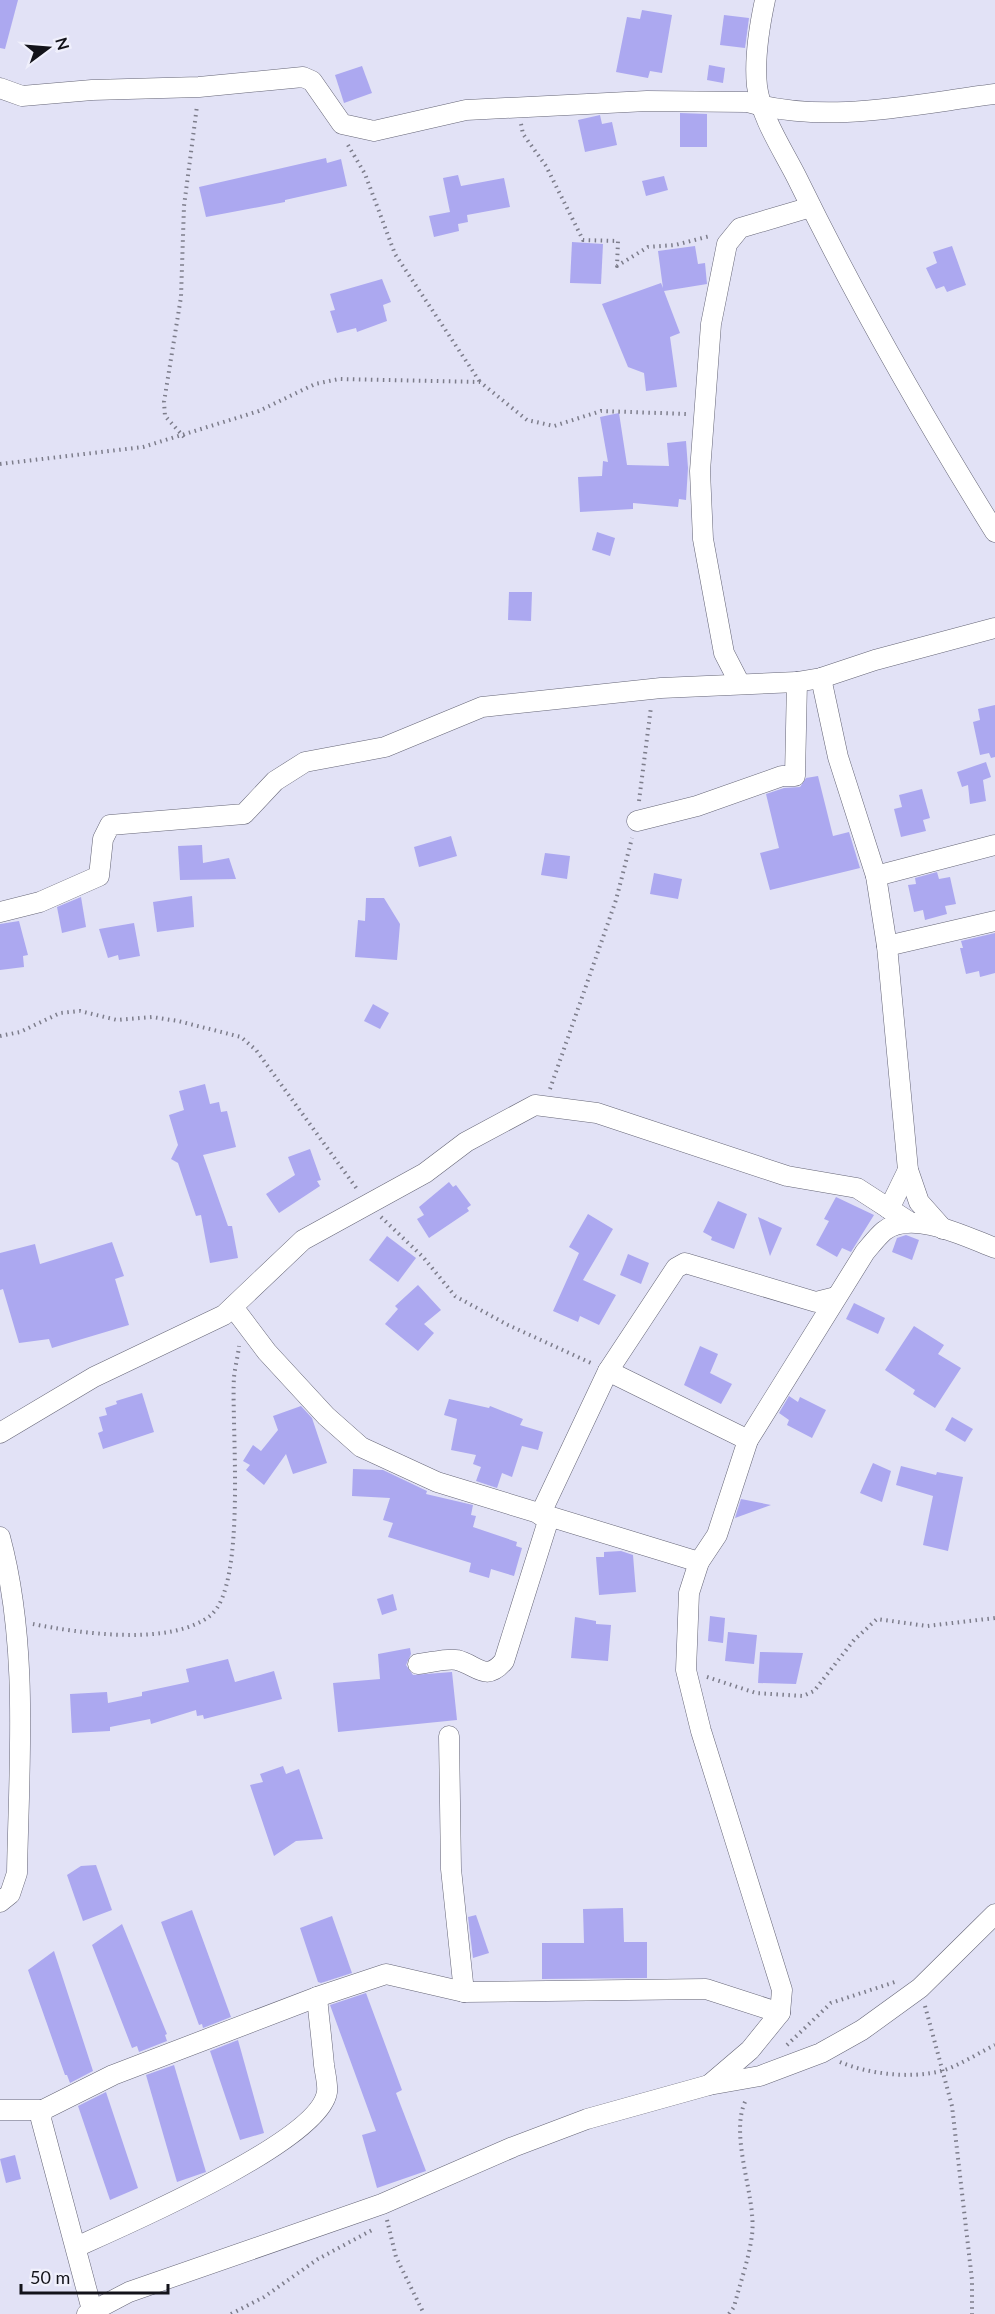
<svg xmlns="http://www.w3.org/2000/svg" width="995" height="2314" viewBox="0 0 995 2314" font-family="Lato,sans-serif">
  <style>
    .building { fill: #aca8f0 }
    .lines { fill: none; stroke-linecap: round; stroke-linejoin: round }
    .minor-casing { stroke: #656576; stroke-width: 21 }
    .path { stroke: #7d7d8b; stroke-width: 4; stroke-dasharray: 1.5 4.5; stroke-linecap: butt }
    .minor { stroke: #fff; stroke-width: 20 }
  </style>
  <rect width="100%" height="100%" fill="#e2e2f6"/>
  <!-- building -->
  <g class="building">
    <polygon points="0,0 18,0 5,49 0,48"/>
    <polygon points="642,10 672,15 662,73 650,71 648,78 616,72 627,17 640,19"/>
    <polygon points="724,15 749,18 745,48 720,45"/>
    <polygon points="709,65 725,68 723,83 707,80"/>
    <polygon points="362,66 372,93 344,103 335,75"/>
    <polygon points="680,113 707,114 707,147 680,147"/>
    <polygon points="600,115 602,124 612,122 617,145 585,152 578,120"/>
    <polygon points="326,158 327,163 341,159 347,186 285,200 285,202 206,217 199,187"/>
    <polygon points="458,175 461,186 504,178 510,207 467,215 468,222 458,224 459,231 434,237 429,216 450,212 443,178"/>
    <polygon points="664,176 668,190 646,196 642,181"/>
    <polygon points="572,242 603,244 601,284 570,283"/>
    <polygon points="695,246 698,264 705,263 707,284 664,291 680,333 670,337 677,387 646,391 644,373 628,367 602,304 661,283 663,288 658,251"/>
    <polygon points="952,246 966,285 947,292 944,286 936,289 926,268 937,263 933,252"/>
    <polygon points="382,279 391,302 383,305 387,321 357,332 356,328 337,333 330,311 335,310 330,294"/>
    <polygon points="619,413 627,465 669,466 667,443 686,441 688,468 686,500 679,499 678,507 633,503 633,509 580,512 578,477 602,476 603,461 608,462 600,417"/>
    <polygon points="597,532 615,538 610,556 592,550"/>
    <polygon points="509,592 532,592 531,621 508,620"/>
    <polygon points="995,705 995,757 991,758 989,753 980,755 973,722 980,720 978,709"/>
    <polygon points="986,762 991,777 983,780 986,801 970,804 968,785 962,787 957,772"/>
    <polygon points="818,776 833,836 849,832 860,868 770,890 760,853 779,848 766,794 784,788 800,787 806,778"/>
    <polygon points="922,789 930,818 923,820 926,831 901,837 894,809 902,807 899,795"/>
    <polygon points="451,836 457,856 419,867 414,847"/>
    <polygon points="202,845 203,863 229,858 236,879 180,880 178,846"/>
    <polygon points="545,853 570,856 567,879 541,875"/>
    <polygon points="937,872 939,879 950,877 956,904 945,906 947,914 925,920 923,910 914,912 908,885 916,884 915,878"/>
    <polygon points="654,873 682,879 678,899 650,894"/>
    <polygon points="192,896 194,927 157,932 153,902"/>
    <polygon points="81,897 86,927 62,933 57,907"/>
    <polygon points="366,898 384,898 400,924 397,960 355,957 358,920 365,921"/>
    <polygon points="19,921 28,955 23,956 24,967 0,970 0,924"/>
    <polygon points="134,923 140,956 119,960 118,955 108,958 99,929"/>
    <polygon points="995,933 995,973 980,977 979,971 966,974 960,948 963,948 961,941"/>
    <polygon points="373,1004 389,1013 380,1029 364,1021"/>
    <polygon points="205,1084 210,1104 219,1102 221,1112 227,1111 236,1147 203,1155 228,1226 232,1226 238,1258 210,1263 201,1215 196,1216 178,1163 171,1159 178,1145 169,1115 184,1110 179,1091"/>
    <polygon points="310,1149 321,1180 317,1181 320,1186 279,1213 266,1194 295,1175 288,1157"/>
    <polygon points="449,1182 453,1187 456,1185 471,1205 467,1208 469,1211 429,1238 417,1219 424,1215 419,1207"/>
    <polygon points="836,1197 874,1215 851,1252 842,1248 837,1257 816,1245 829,1221 824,1219"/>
    <polygon points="718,1201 747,1214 734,1249 711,1240 712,1237 703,1232"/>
    <polygon points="588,1214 613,1229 583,1280 616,1295 599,1325 580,1316 578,1322 553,1311 579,1253 569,1247"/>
    <polygon points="758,1217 782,1228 770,1256"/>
    <polygon points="906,1235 919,1240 912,1260 892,1252 897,1238"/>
    <polygon points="387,1236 416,1258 398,1282 369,1260"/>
    <polygon points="112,1242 124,1276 115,1279 129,1325 52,1348 49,1339 19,1343 3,1289 0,1290 0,1253 35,1244 40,1264"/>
    <polygon points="628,1254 649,1263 641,1284 620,1275"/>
    <polygon points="418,1285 441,1310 424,1324 434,1333 418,1351 385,1324 398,1309 395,1306"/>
    <polygon points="854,1303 885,1318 878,1334 846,1319"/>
    <polygon points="914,1326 944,1345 938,1354 961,1368 935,1408 913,1394 915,1390 885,1370"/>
    <polygon points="700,1346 718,1354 710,1373 732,1384 721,1404 684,1385"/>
    <polygon points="142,1393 154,1432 103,1449 98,1433 103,1431 99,1417 107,1415 105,1408 117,1404 116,1401"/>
    <polygon points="789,1396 798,1402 800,1397 826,1410 812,1438 787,1425 789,1420 779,1413"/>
    <polygon points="449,1399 489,1408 490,1406 523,1419 520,1425 543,1432 538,1450 522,1446 512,1477 502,1473 497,1488 476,1481 481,1467 473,1464 476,1455 451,1450 457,1419 444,1415"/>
    <polygon points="301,1406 312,1418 327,1463 293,1474 286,1454 264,1485 246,1470 250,1465 243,1461 253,1445 261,1451 278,1430 273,1416"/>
    <polygon points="952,1417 973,1429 965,1442 945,1430"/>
    <polygon points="873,1463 891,1471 882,1502 860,1493"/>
    <polygon points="901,1466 936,1475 937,1472 963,1477 948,1551 923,1545 933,1496 896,1485"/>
    <polygon points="353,1469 383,1470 427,1491 426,1494 473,1505 471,1515 476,1516 473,1527 517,1542 516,1546 522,1548 514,1576 491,1569 489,1578 469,1572 471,1563 388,1537 393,1523 383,1520 390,1498 352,1496"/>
    <polygon points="741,1499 771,1505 735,1518"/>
    <polygon points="621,1551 633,1555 636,1592 599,1595 596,1557 604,1557 604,1552"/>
    <polygon points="393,1594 397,1610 382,1615 377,1599"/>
    <polygon points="710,1616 725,1618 723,1643 708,1641"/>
    <polygon points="575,1617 596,1621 596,1624 611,1625 608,1661 571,1658"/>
    <polygon points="728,1632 757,1635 754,1664 725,1661"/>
    <polygon points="410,1648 411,1654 406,1665 413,1675 452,1672 457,1720 338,1732 333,1683 380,1679 378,1654"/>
    <polygon points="760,1652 803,1653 796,1684 758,1683"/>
    <polygon points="228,1659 235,1682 274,1671 282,1699 204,1719 203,1715 197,1716 196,1710 151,1724 150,1719 110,1727 110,1731 72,1733 70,1694 107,1692 108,1703 142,1696 142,1692 189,1682 186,1669"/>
    <polygon points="283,1766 286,1774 299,1769 323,1839 296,1841 274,1856 250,1785 263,1782 260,1774"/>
    <polygon points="96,1865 112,1910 83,1921 67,1875 81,1866"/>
    <polygon points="623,1908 624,1942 647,1942 647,1978 542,1979 542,1943 584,1943 583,1909"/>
    <polygon points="192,1910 231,2017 203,2028 202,2024 199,2025 161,1922"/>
    <polygon points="476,1915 489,1953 473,1958 468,1917"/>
    <polygon points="332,1916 352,1973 321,1983 318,1982 300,1928"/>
    <polygon points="122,1924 167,2034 165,2035 167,2041 139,2052 137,2046 132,2048 92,1945"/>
    <polygon points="54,1951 93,2071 70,2083 67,2075 65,2075 28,1970"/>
    <polygon points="366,1993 402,2090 396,2093 426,2171 377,2188 362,2135 376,2131 330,2005"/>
    <polygon points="238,2040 264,2133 240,2140 210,2051"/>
    <polygon points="174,2065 206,2172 177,2182 146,2075"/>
    <polygon points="106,2092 138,2188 110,2200 78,2106"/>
    <polygon points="15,2155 21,2179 6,2183 0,2159"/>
  </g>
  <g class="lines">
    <!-- minor casing -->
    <g class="minor-casing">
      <g id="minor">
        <path d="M765,0C759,28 754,58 757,86C761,118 783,150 797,178C856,299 924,418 995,532"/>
        <path d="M0,88L22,96L92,90L199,87L303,77L312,81L342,124L374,131L466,110L647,101L747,102C827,125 914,104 995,94"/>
        <polyline points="821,678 838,757 876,876 887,946 908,1170 919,1202 943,1229"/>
        <polyline points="740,684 724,653 703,539 700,471 711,324 727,244 740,228 811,207"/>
        <polyline points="637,821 697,806 782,776 795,776 797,682"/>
        <polyline points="876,876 995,845"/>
        <polyline points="0,912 40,902 99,876 103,839 110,825 244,814 275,781 305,762 385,747 482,707 661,688 797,682 821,678 875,660 995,628"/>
        <polyline points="887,946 995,921"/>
        <polyline points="889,1209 908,1170"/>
        <polyline points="233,1307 267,1352 326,1416 361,1447 437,1482 699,1562"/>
        <polyline points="608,1371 748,1440"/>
        <polyline points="0,1433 94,1377 224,1315 303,1240 425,1173 466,1142 535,1105 597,1113 787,1176 857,1188 908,1221"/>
        <polyline points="540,1515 608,1371 676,1268 685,1263 816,1302 836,1297"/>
        <path d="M0,1537C29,1645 19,1763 17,1873L10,1894L0,1902"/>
        <path d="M418,1664C430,1663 446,1658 457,1660C477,1665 486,1683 504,1661L549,1518"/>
        <polyline points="449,1736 451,1869 464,1992"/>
        <path d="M709,2085L750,2050L780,2013L782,1990L701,1731L686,1670L689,1593L699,1562L717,1535L748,1440L865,1252C871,1245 877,1237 884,1231C912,1209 966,1237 995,1248"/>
        <polyline points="0,2110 43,2110"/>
        <path d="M76,2247C123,2226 320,2141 327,2092C328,2084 325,2073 324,2065C322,2042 319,2019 317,1997"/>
        <polyline points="92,2310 41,2119 43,2110 113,2075 317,1997 386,1974 464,1992 706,1989 780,2013"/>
        <polyline points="87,2314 129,2292 382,2204 513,2147 587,2119 709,2085 760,2076 821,2053 862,2030 920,1988 995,1914"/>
      </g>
    </g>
    <!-- path -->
    <g class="path">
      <polyline points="521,124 523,134 546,166 583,240 618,241 617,266 648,247 675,245 710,236"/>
      <polyline points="348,145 365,174 395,254 480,382"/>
      <polyline points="184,437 165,416 164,402 181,297 184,206 197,106"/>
      <polyline points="0,464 143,447 259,411 315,384 339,379 480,382 527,420 554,426 601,411 687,414"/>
      <polyline points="639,801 651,707"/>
      <polyline points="0,1036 20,1032 60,1013 80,1011 117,1020 152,1017 178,1021 241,1037 256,1050 357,1189"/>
      <polyline points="550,1089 616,900 632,838"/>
      <polyline points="381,1217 423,1257 455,1296 508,1325 593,1364"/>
      <path d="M33,1624C78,1633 172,1647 211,1615C247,1584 231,1425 234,1377C235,1367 238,1356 239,1346"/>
      <polyline points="707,1677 756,1693 803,1696 814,1691 854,1640 877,1619 927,1626 995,1618"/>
      <polyline points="925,2006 952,2106 972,2280 972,2314"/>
      <polyline points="787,2045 831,2003 898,1981"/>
      <path d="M840,2062C868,2074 911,2079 941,2071C959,2066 978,2053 995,2045"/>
      <polyline points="387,2220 396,2257 424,2314"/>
      <polyline points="231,2314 264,2297 318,2259 374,2229"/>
      <path d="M729,2314L734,2307C740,2283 749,2259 752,2235C757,2196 727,2133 747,2098"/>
    </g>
    <!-- minor -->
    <use href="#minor" class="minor"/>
  </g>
  <!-- north arrow -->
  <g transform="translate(48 48) rotate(74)" stroke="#f0f0fc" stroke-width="4.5" paint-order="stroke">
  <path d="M0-4.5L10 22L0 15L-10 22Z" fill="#13131a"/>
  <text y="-9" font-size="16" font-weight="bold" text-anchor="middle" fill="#13131a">N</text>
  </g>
  <!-- scale -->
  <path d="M21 2284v9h147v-9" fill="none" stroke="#13131a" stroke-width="3"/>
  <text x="30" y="2284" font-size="18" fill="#13131a" stroke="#f0f0fc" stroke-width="4.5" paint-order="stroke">50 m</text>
</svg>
